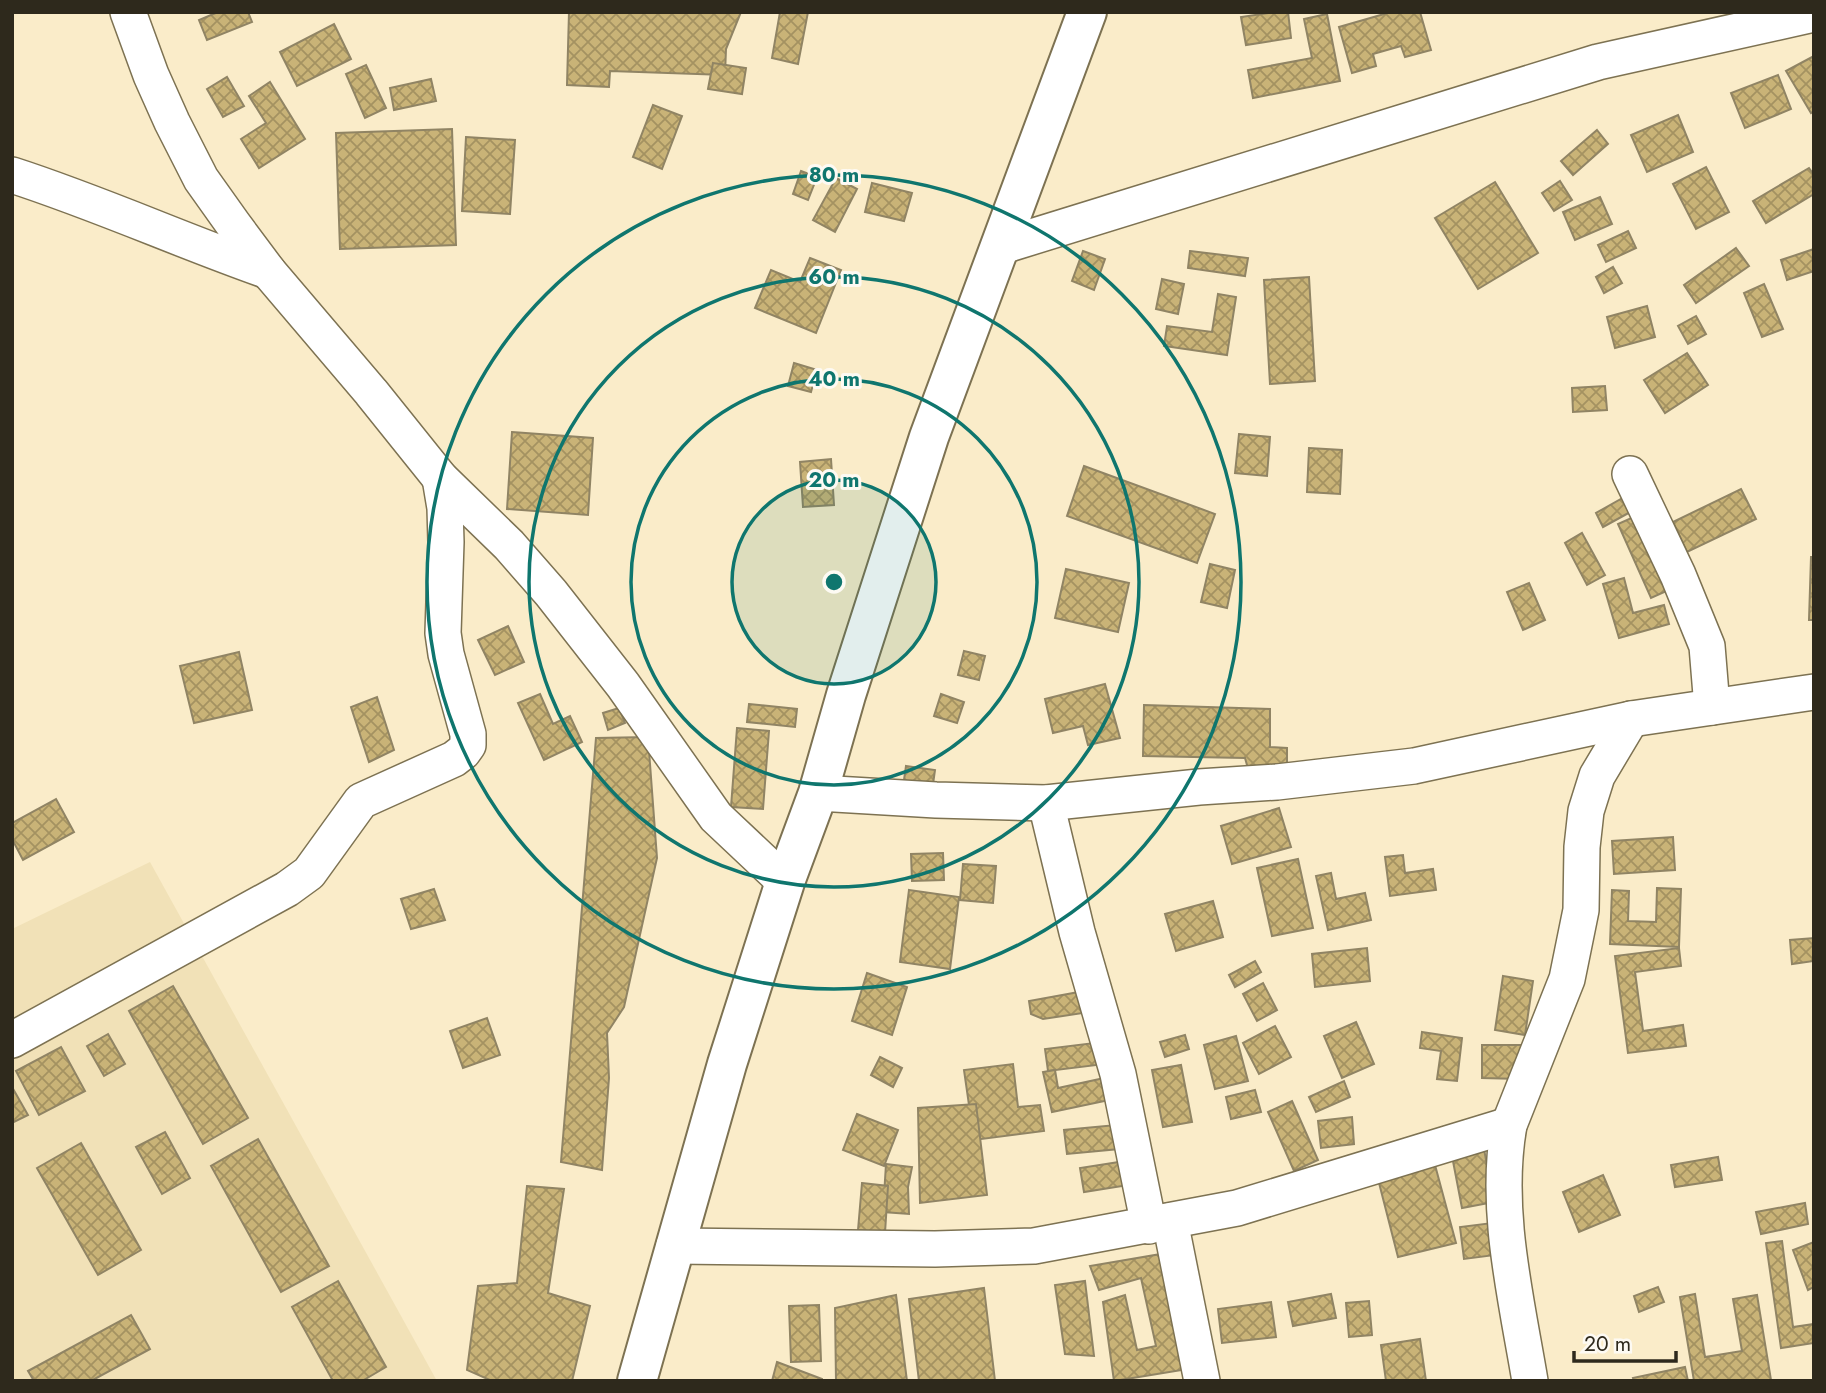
<svg xmlns="http://www.w3.org/2000/svg" width="1826" height="1393" viewBox="0 0 1826 1393" font-family="Jost,sans-serif">
  <style>
    .built { fill: #f1e1b7 }
    .building { fill: url(#building-cross-hatch); stroke: #908464; stroke-width: 2 }
    .lines { fill: none; stroke-linecap: round; stroke-linejoin: round }
    .minor-casing { stroke: #7d7252; stroke-width: 38 }
    .major-casing { stroke: #7d7252; stroke-width: 42 }
    .minor { stroke: #fff; stroke-width: 35 }
    .major { stroke: #fff; stroke-width: 38 }
    .ring { fill: none; stroke: #0f766e; stroke-width: 3.5 }
    .centre { fill: #0f766e; stroke: #fdfaf3; stroke-width: 3.5 }
    .ring-label { font-size: 21px; text-anchor: middle; font-weight: bold; fill: #0f766e; stroke: #fdfaf3; stroke-width: 6; stroke-linejoin: round; paint-order: stroke }
  </style>
  <defs>
    <pattern id="building-cross-hatch" width="8" height="8" patternUnits="userSpaceOnUse" patternTransform="scale(1.75)"><rect width="8" height="8" fill="#c9b377"/><path d="M0 0l8 8M0 8l8-8" fill="none" stroke="#a49261"/></pattern>
  </defs>
  <rect width="100%" height="100%" fill="#faecc9"/>
  <!-- built -->
  <polygon class="built" points="150,862 437,1381 12,1381 12,929"/>
  <!-- building -->
  <g class="building">
    <polygon points="218,12 248,12 252,22 207,40 199,20"/>
    <polygon points="569,12 741,12 726,49 725,75 610,71 609,87 567,85"/>
    <polygon points="780,12 808,12 798,64 772,58"/>
    <polygon points="1275,12 1288,12 1291,38 1246,45 1241,17"/>
    <polygon points="1391,12 1420,12 1431,50 1405,57 1401,46 1373,54 1376,66 1352,73 1339,27"/>
    <polygon points="1327,14 1340,81 1253,98 1248,70 1312,58 1304,19"/>
    <polygon points="334,24 351,59 297,86 280,52"/>
    <polygon points="1814,56 1814,111 1811,113 1786,71"/>
    <polygon points="713,63 746,68 742,94 708,89"/>
    <polygon points="366,65 386,108 365,118 346,74"/>
    <polygon points="1778,75 1791,109 1745,128 1731,93"/>
    <polygon points="227,77 244,106 223,117 207,89"/>
    <polygon points="431,79 436,101 394,110 390,88"/>
    <polygon points="270,82 305,139 259,168 241,139 266,123 249,96"/>
    <polygon points="653,105 682,116 662,169 633,157"/>
    <polygon points="1678,115 1693,152 1647,172 1631,135"/>
    <polygon points="452,129 456,245 340,249 336,133"/>
    <polygon points="1597,130 1608,144 1573,175 1561,161"/>
    <polygon points="466,137 515,140 510,214 462,211"/>
    <polygon points="1706,167 1729,212 1696,229 1673,184"/>
    <polygon points="1809,168 1814,175 1814,194 1766,223 1753,201"/>
    <polygon points="801,171 817,177 808,200 793,194"/>
    <polygon points="836,178 857,189 835,232 813,220"/>
    <polygon points="1560,181 1572,200 1554,211 1542,193"/>
    <polygon points="1495,182 1538,253 1478,289 1435,218"/>
    <polygon points="872,183 912,193 904,221 865,212"/>
    <polygon points="1600,197 1612,224 1575,240 1563,212"/>
    <polygon points="1628,231 1636,248 1606,262 1598,245"/>
    <polygon points="1736,248 1749,266 1696,303 1684,285"/>
    <polygon points="1814,249 1814,271 1787,280 1781,260"/>
    <polygon points="1083,251 1105,259 1094,290 1072,281"/>
    <polygon points="1190,251 1248,258 1245,276 1188,268"/>
    <polygon points="810,258 841,270 816,333 755,308 771,270 800,282"/>
    <polygon points="1613,267 1622,283 1604,293 1596,277"/>
    <polygon points="1309,277 1315,381 1270,384 1264,280"/>
    <polygon points="1162,279 1184,284 1178,314 1156,309"/>
    <polygon points="1764,284 1783,329 1762,337 1744,293"/>
    <polygon points="1218,294 1236,297 1227,355 1164,346 1167,326 1212,332"/>
    <polygon points="1647,306 1655,337 1615,348 1607,317"/>
    <polygon points="1696,316 1706,334 1688,344 1678,326"/>
    <polygon points="1687,353 1708,385 1665,413 1644,380"/>
    <polygon points="794,363 817,370 811,392 788,386"/>
    <polygon points="1605,386 1607,410 1573,412 1572,388"/>
    <polygon points="512,432 593,438 588,515 507,509"/>
    <polygon points="1239,434 1270,437 1267,476 1235,473"/>
    <polygon points="1309,448 1342,450 1340,494 1307,492"/>
    <polygon points="831,459 834,505 803,507 800,462"/>
    <polygon points="1084,466 1215,514 1197,563 1067,516"/>
    <polygon points="1741,489 1756,519 1687,552 1673,522"/>
    <polygon points="1626,496 1634,510 1603,527 1596,513"/>
    <polygon points="1638,515 1671,589 1651,598 1618,524"/>
    <polygon points="1582,533 1605,575 1587,585 1565,543"/>
    <polygon points="1811,557 1814,557 1814,620 1809,620"/>
    <polygon points="1210,564 1235,570 1227,608 1201,602"/>
    <polygon points="1066,569 1129,583 1118,632 1055,618"/>
    <polygon points="1624,578 1633,613 1664,605 1669,624 1619,638 1603,584"/>
    <polygon points="1529,583 1545,620 1523,630 1507,592"/>
    <polygon points="508,626 524,662 495,675 478,640"/>
    <polygon points="964,651 985,656 979,680 958,675"/>
    <polygon points="239,652 252,710 194,723 180,666"/>
    <polygon points="1105,684 1120,738 1088,745 1083,726 1053,733 1045,699"/>
    <polygon points="540,694 553,724 570,716 582,742 544,760 518,703"/>
    <polygon points="941,694 964,702 957,723 934,716"/>
    <polygon points="377,697 394,750 369,762 351,707"/>
    <polygon points="749,704 797,709 795,727 747,722"/>
    <polygon points="1144,705 1270,709 1270,747 1287,748 1287,773 1249,772 1245,758 1143,756"/>
    <polygon points="619,708 625,723 608,730 603,713"/>
    <polygon points="737,728 769,731 763,809 731,807"/>
    <polygon points="648,737 657,858 624,1007 607,1033 609,1078 602,1170 561,1162 596,738"/>
    <polygon points="906,766 935,770 931,798 902,794"/>
    <polygon points="56,799 74,832 23,860 12,839 12,823"/>
    <polygon points="1279,808 1291,847 1232,864 1221,826"/>
    <polygon points="1673,837 1675,870 1614,874 1612,841"/>
    <polygon points="943,853 944,880 912,881 911,854"/>
    <polygon points="1403,855 1405,873 1433,869 1436,890 1390,896 1385,857"/>
    <polygon points="1298,859 1313,928 1272,936 1257,868"/>
    <polygon points="963,864 996,866 993,903 960,900"/>
    <polygon points="1331,873 1336,899 1365,893 1371,920 1328,930 1316,876"/>
    <polygon points="1657,888 1681,889 1679,947 1610,944 1612,890 1629,891 1628,921 1656,922"/>
    <polygon points="434,889 445,920 411,929 401,899"/>
    <polygon points="909,890 959,897 950,969 900,962"/>
    <polygon points="1213,901 1223,937 1176,951 1165,914"/>
    <polygon points="1814,938 1814,961 1792,964 1790,940"/>
    <polygon points="1367,948 1370,981 1315,987 1312,954"/>
    <polygon points="1679,948 1681,966 1635,972 1643,1031 1683,1025 1686,1046 1628,1053 1615,956"/>
    <polygon points="1255,961 1261,972 1235,987 1229,975"/>
    <polygon points="867,973 907,987 892,1035 852,1021"/>
    <polygon points="1503,976 1533,981 1525,1035 1495,1030"/>
    <polygon points="1263,983 1277,1010 1257,1021 1243,994"/>
    <polygon points="173,986 248,1118 203,1144 129,1011"/>
    <polygon points="1079,992 1083,1013 1043,1019 1031,1014 1029,1001"/>
    <polygon points="487,1018 500,1055 463,1068 450,1031"/>
    <polygon points="1356,1022 1374,1064 1342,1078 1324,1036"/>
    <polygon points="1275,1026 1291,1057 1259,1074 1243,1043"/>
    <polygon points="1422,1032 1462,1038 1457,1081 1437,1079 1441,1051 1420,1048"/>
    <polygon points="108,1034 125,1064 104,1076 87,1046"/>
    <polygon points="1185,1035 1189,1049 1165,1057 1160,1042"/>
    <polygon points="1236,1036 1248,1081 1215,1089 1204,1045"/>
    <polygon points="1094,1043 1097,1065 1048,1071 1045,1049"/>
    <polygon points="1482,1045 1521,1045 1520,1079 1482,1078"/>
    <polygon points="61,1047 85,1091 39,1115 16,1071"/>
    <polygon points="880,1057 902,1068 893,1087 871,1075"/>
    <polygon points="1013,1064 1018,1107 1040,1105 1044,1131 974,1140 964,1070"/>
    <polygon points="1181,1065 1192,1122 1163,1127 1152,1070"/>
    <polygon points="1055,1070 1058,1088 1109,1077 1114,1099 1052,1112 1043,1072"/>
    <polygon points="1344,1081 1350,1097 1316,1112 1309,1097"/>
    <polygon points="12,1087 28,1115 12,1123"/>
    <polygon points="1255,1090 1261,1112 1231,1119 1226,1097"/>
    <polygon points="1292,1101 1318,1160 1294,1171 1268,1112"/>
    <polygon points="976,1104 987,1195 920,1203 918,1108"/>
    <polygon points="857,1114 898,1130 884,1166 843,1150"/>
    <polygon points="1352,1117 1354,1144 1321,1148 1318,1121"/>
    <polygon points="1116,1125 1119,1149 1067,1154 1064,1130"/>
    <polygon points="165,1132 190,1178 162,1194 136,1147"/>
    <polygon points="258,1139 329,1266 281,1292 211,1166"/>
    <polygon points="81,1143 141,1250 98,1275 37,1168"/>
    <polygon points="1484,1149 1494,1202 1462,1208 1452,1156"/>
    <polygon points="1718,1157 1722,1180 1675,1187 1671,1165"/>
    <polygon points="1132,1160 1135,1184 1084,1192 1080,1168"/>
    <polygon points="886,1164 912,1167 908,1187 909,1214 883,1212"/>
    <polygon points="1435,1165 1456,1243 1398,1257 1378,1179"/>
    <polygon points="1603,1175 1620,1215 1579,1232 1563,1192"/>
    <polygon points="862,1183 888,1186 885,1233 858,1230"/>
    <polygon points="527,1186 564,1189 548,1293 590,1306 572,1381 492,1381 467,1370 478,1286 517,1283"/>
    <polygon points="1805,1203 1808,1224 1761,1234 1756,1212"/>
    <polygon points="1500,1222 1503,1254 1464,1259 1460,1227"/>
    <polygon points="1782,1241 1793,1327 1814,1324 1814,1343 1781,1348 1766,1243"/>
    <polygon points="1814,1242 1814,1287 1808,1290 1793,1250"/>
    <polygon points="1161,1254 1188,1369 1114,1381 1103,1302 1125,1295 1137,1350 1156,1346 1141,1278 1099,1290 1090,1266"/>
    <polygon points="338,1281 386,1367 362,1381 333,1381 292,1307"/>
    <polygon points="1085,1281 1094,1356 1065,1354 1055,1285"/>
    <polygon points="1658,1287 1664,1302 1639,1312 1634,1296"/>
    <polygon points="984,1288 995,1381 919,1381 909,1299"/>
    <polygon points="1331,1294 1336,1318 1293,1326 1288,1302"/>
    <polygon points="1695,1294 1705,1357 1742,1351 1733,1299 1757,1295 1771,1380 1694,1381 1680,1297"/>
    <polygon points="896,1295 907,1381 836,1381 835,1308"/>
    <polygon points="1369,1301 1372,1335 1349,1337 1346,1303"/>
    <polygon points="1271,1302 1276,1337 1222,1343 1218,1309"/>
    <polygon points="819,1305 821,1361 791,1362 789,1306"/>
    <polygon points="131,1315 150,1349 91,1381 34,1381 28,1371"/>
    <polygon points="1420,1339 1426,1381 1386,1381 1381,1345"/>
    <polygon points="777,1362 822,1379 822,1381 772,1381"/>
    <polygon points="1685,1367 1688,1381 1634,1381 1633,1378"/>
  </g>
  <g class="lines">
    <!-- minor casing -->
    <g class="minor-casing">
      <g id="minor">
        <polyline points="128,12 151,75 172,122 201,179 233,224 268,271 371,392 440,478 509,545 551,593 623,685 716,817 785,882"/>
        <path d="M12,175C99,203 182,241 268,271"/>
        <polyline points="999,247 1598,62 1814,14"/>
        <polyline points="1630,474 1678,575 1707,646 1712,707"/>
        <polyline points="818,793 936,800 1046,803 1199,787 1277,782 1414,766 1631,719 1814,692"/>
        <polyline points="1046,803 1077,932 1118,1074 1149,1226"/>
        <polyline points="12,1040 287,889 309,873 361,801 454,759 463,752 468,745 468,734 446,654 443,633 446,542 445,508 440,478"/>
        <polyline points="1170,1221 1202,1381"/>
        <polyline points="674,1246 935,1249 1034,1246 1237,1208 1509,1125"/>
        <path d="M1530,1381C1516,1297 1494,1209 1509,1125L1567,979L1581,910L1582,847L1586,811L1597,776L1631,719"/>
      </g>
    </g>
    <!-- major casing -->
    <g class="major-casing">
      <polyline id="major" points="637,1381 727,1064 785,882 818,793 846,695 929,437 1087,12"/>
    </g>
    <!-- minor -->
    <use href="#minor" class="minor"/>
    <!-- major -->
    <use href="#major" class="major"/>
  </g>
  <!-- distance rings -->
  <circle cx="834" cy="582" r="102" fill="#0f766e" fill-opacity=".12"/>
  <g class="ring">
    <circle cx="834" cy="582" r="102"/>
    <circle cx="834" cy="582" r="203"/>
    <circle cx="834" cy="582" r="305"/>
    <circle cx="834" cy="582" r="407"/>
  </g>
  <circle cx="834" cy="582" r="10" class="centre"/>
  <g class="ring-label">
    <text x="834" y="182">80 m</text>
    <text x="834" y="284">60 m</text>
    <text x="834" y="386">40 m</text>
    <text x="834" y="487">20 m</text>
  </g>
  <!-- border -->
  <rect width="1826" height="1393" fill="none" stroke="#2e291c" stroke-width="28"/>
  <!-- scale -->
  <path d="M1574 1351v10h102v-10" fill="none" stroke="#2e291c" stroke-width="3.5"/>
  <text x="1584" y="1351" font-size="21" fill="#2e291c" stroke="#fdfaf3" stroke-width="5" paint-order="stroke">20 m</text>
</svg>
